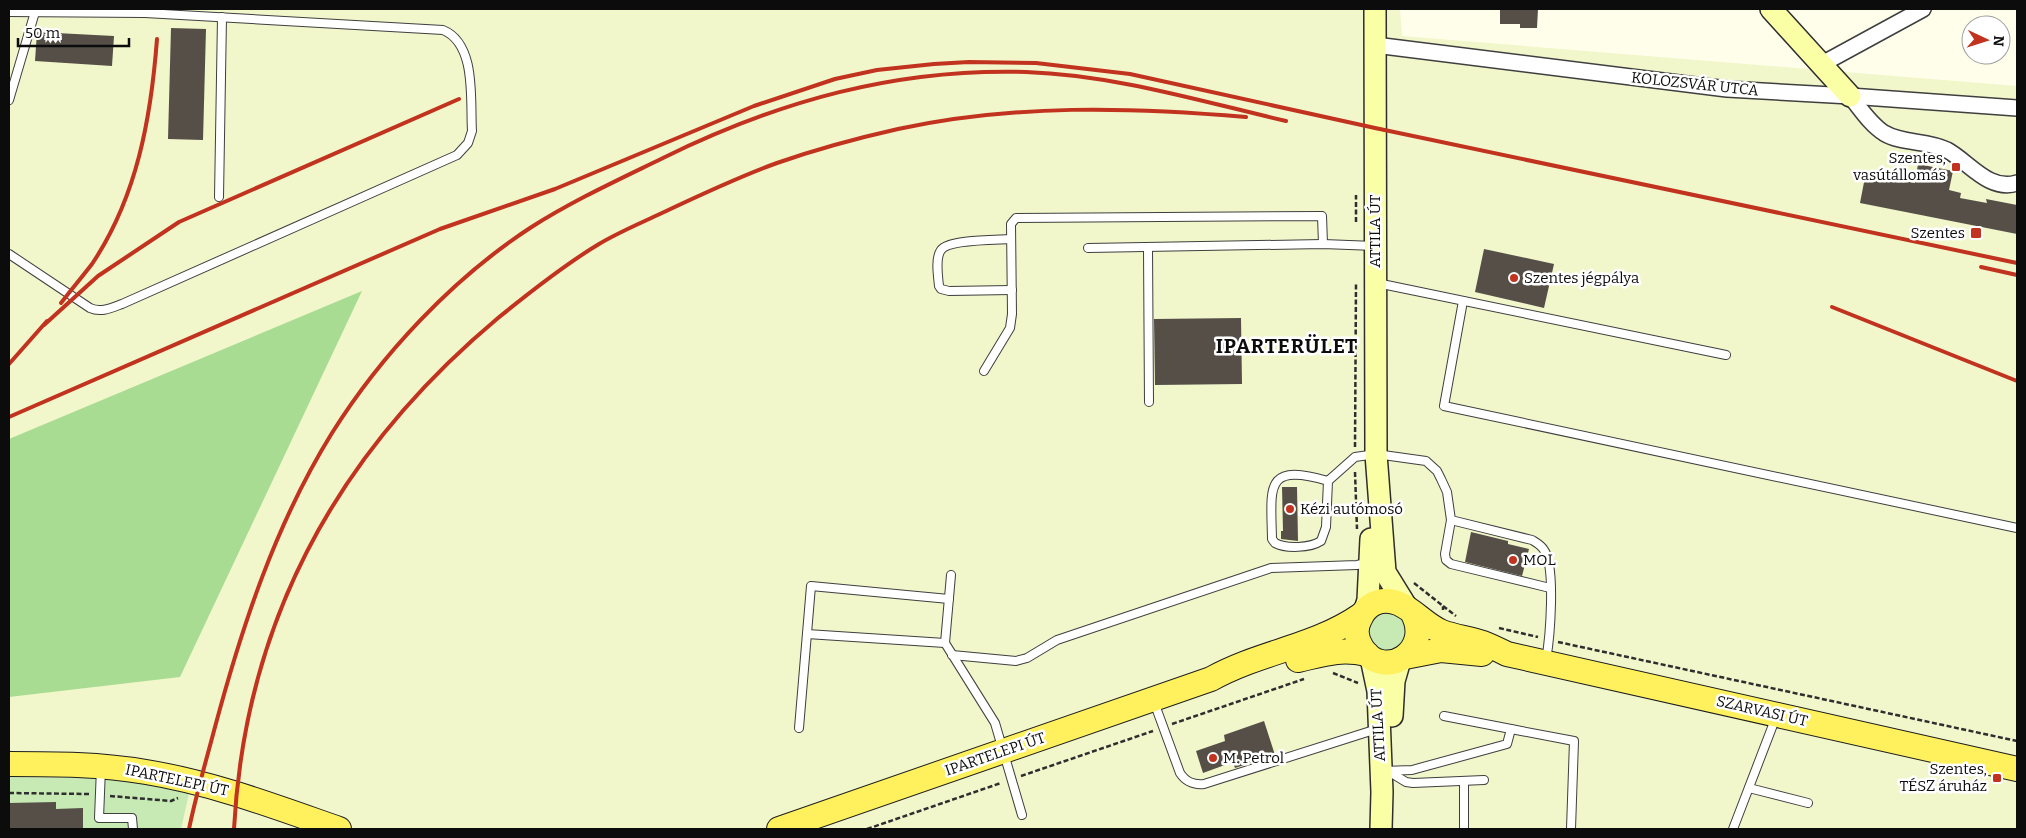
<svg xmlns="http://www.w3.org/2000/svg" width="2026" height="838" viewBox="0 0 2026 838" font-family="Bitter,serif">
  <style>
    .farmland { fill: #f2f6cb }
    .green { fill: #c7eab4 }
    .forest { fill: #a8dc93 }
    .building { fill: #554f48 }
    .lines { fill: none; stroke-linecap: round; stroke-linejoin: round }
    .lane-casing { stroke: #3f3f3f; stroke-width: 10 }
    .street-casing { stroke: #3f3f3f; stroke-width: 18 }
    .secondary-casing { stroke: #2e2e2e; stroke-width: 24 }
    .primary-casing { stroke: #1d1d1d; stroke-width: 26 }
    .path { stroke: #2e2e2e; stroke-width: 2.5; stroke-dasharray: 5 2.5; stroke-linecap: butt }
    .lane { stroke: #fff; stroke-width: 8 }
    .street { stroke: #fff; stroke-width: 15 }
    .secondary { stroke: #faffa6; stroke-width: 21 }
    .primary { stroke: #fef15d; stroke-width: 24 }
    .rail { stroke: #c1321f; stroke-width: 4 }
    .poi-dot { fill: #c1321f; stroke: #fff; stroke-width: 2 }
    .labels { text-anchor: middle; stroke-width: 5; stroke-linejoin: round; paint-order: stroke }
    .street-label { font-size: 15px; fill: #0c0c0c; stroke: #fff }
    .poi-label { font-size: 15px; fill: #0c0c0c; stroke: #fff; text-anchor: start }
    .district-label { font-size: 20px; font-weight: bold; letter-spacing: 1px; fill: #0c0c0c; stroke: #fff }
  </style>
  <rect width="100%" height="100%" fill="#fffeeb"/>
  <!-- farmland -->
  <polygon class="farmland" points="9,9 1400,9 1402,36 2017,86 2017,829 9,829"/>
  <!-- green -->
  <g class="green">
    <circle cx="1388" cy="632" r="20"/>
    <polygon points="9,777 116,778 190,789 181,829 9,829"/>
  </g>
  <!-- forest -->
  <polygon class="forest" points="362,291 180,677 9,697 9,439"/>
  <!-- building -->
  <g class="building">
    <polygon points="1500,9 1538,9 1537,28 1520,28 1520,24 1500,24"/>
    <polygon points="171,28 206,29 203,140 168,139"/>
    <polygon points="37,32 114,36 112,66 35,61"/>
    <polygon points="1918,164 1953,171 1949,190 1961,193 1960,198 1987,203 1986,199 2017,205 2017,234 1860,203 1866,172 1915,183"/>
    <polygon points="1484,249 1554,264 1544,308 1475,292"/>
    <polygon points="1241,318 1242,384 1155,385 1154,319"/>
    <polygon points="1282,487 1297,487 1298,541 1281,539 1281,531 1283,531"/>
    <polygon points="1471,532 1508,541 1508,544 1529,549 1522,576 1465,562"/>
    <polygon points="1264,721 1275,755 1235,768 1233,762 1203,773 1196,751 1225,741 1224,735"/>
    <polygon points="56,802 56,809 83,808 83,829 9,829 9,803"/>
  </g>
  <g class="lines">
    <!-- lane casing -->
    <g class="lane-casing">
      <g id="lane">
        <path d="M9,12L145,13L443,30C477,44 470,101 472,131L468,143L457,155L122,304C111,308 101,313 90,308L9,254"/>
        <polyline points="9,100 35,12"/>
        <polyline points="219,197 222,17"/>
        <path d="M1011,239C998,240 948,239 941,250C935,258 938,276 939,286L941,289L949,291L1012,290"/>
        <polyline points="1088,248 1323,244 1375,246"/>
        <polyline points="1148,248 1149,402"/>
        <polyline points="1377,283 1726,355"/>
        <polyline points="1463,301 1444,406 2017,528"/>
        <polyline points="984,371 1010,328 1012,314 1011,224 1016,218 1322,216 1323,244"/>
        <path d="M1328,481C1264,462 1271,487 1272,539L1275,543C1286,549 1310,548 1321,541L1326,527L1328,481L1355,457L1376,454L1426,461L1437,471L1441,479L1447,492L1451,520L1532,540C1537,543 1541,545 1544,550C1556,567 1550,638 1546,660"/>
        <polyline points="1451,520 1445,554 1446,560 1451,564 1550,588"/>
        <polyline points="951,575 945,643 995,723 1022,815"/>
        <polyline points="807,634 945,643"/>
        <polyline points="952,655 1016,661 1027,658 1057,640 1271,568 1357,565 1367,563"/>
        <path d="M1154,702L1180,773C1186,782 1193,785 1204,784L1377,729"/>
        <polyline points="1444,716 1511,729"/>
        <polyline points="799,728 811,586 949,599"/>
        <polyline points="101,768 99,818 132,818 133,829"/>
        <polyline points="1383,771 1412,770 1507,744 1511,729 1574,741 1571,829"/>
        <polyline points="1388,771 1406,782 1413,783 1484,780"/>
        <polyline points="1464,781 1464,829"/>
        <polyline points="1749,788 1808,803"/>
        <polyline points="1733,829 1776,717"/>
      </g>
    </g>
    <!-- street casing -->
    <g class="street-casing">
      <g id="street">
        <polyline points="1375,45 1727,89 1850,96 2017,108"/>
        <polyline points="1822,64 1923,9"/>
        <path d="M1850,96C1860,108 1870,124 1884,133C1902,144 1927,140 1947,150C1969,162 1989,192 2017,183"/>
      </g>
    </g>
    <!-- secondary casing -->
    <g class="secondary-casing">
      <g id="secondary">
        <polyline points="1375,9 1376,454 1385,572 1406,606"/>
        <polyline points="1771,9 1850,96"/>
        <polyline points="1365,610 1368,600 1371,539"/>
        <polyline points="1371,658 1378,691 1382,792 1381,829"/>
        <polyline points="1392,716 1394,681 1400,660"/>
      </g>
    </g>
    <!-- primary casing -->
    <g class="primary-casing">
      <g id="primary">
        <path d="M1412,612C1434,651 1384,682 1362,648C1356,639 1355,628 1360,619C1363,612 1368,606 1375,603C1402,592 1419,623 1442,632C1455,637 1469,638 1483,643C1491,646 1499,650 1507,654L2017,769"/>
        <polyline points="1405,657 1441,650 1482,654"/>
        <path d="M1298,660C1324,654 1340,648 1367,654"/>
        <path d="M9,764C55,764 100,764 146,772C213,783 276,807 339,829"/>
        <path d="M779,829L1211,679C1259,652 1315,647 1361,615"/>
      </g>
    </g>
    <!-- path -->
    <g class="path">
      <polyline points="1356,222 1356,195"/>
      <polyline points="1355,447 1356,282"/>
      <polyline points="1355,472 1357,529"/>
      <polyline points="1414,583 1443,606 1443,610"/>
      <polyline points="1443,606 1456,616"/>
      <polyline points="1499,628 1538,637"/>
      <polyline points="1558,642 2017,741"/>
      <polyline points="1333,673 1358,683"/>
      <polyline points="1172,724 1304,679"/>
      <polyline points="1021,776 1153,731"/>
      <polyline points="9,793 89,794"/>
      <polyline points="110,796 171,801 178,798"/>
      <polyline points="867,829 1001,783"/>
    </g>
    <!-- lane -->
    <use href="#lane" class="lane"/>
    <!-- street -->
    <use href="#street" class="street"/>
    <!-- secondary -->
    <use href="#secondary" class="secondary"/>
    <!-- primary -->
    <use href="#primary" class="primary"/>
    <!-- rail -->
    <g class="rail">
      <polyline points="1981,267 2017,275"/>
      <path d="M61,303C71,290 82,277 92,264C137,197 151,118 157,39"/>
      <polyline points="1832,307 2017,381"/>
      <polyline points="44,325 98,276 179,222 459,99"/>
      <polyline points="9,364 47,321"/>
      <polyline points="9,417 440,229 555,189 754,106 835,79 877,70 934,64 969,62 1036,63 1130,74 1375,128 2017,263"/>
      <path d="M189,829C196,795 206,761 215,727C242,626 276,523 332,433C381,355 452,279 530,228C572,201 618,180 663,158C779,101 896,68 1026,72C1114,75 1200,101 1286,121"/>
      <path d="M234,829C245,619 338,452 498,318C530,292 564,265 599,244C619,232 641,223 662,213C700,195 738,177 777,163C817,149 858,138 898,129C1013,104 1130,107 1246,117"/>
    </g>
  </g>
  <!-- markers -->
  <g class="poi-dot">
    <rect x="1951" y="162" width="10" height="10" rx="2.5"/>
    <rect x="1970" y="227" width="12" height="12" rx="2.5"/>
    <circle cx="1514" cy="278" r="5"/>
    <circle cx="1290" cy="509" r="5"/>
    <circle cx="1513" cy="560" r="5"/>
    <circle cx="1213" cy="758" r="5"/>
    <rect x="1992" y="773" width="10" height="10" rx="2.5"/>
  </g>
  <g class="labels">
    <!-- street labels -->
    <g class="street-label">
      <text transform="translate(1695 84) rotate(6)" y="5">KOLOZSVÁR UTCA</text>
      <text transform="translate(1375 231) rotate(-90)" y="5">ATTILA ÚT</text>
      <text transform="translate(1762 711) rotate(13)" y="5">SZARVASI ÚT</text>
      <text transform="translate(1378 725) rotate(-93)" y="5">ATTILA ÚT</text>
      <text transform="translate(995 754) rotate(-19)" y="5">IPARTELEPI ÚT</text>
      <text transform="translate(177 780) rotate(12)" y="5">IPARTELEPI ÚT</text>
    </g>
    <!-- poi labels -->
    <g class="poi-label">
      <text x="1946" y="163" text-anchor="end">Szentes,<tspan x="1946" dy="17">vasútállomás</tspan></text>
      <text x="1965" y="238" text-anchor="end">Szentes</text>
      <text x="1524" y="283">Szentes jégpálya</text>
      <text x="1300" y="514">Kézi autómosó</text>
      <text x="1523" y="565">MOL</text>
      <text x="1223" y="763">M. Petrol</text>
      <text x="1987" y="774" text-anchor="end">Szentes,<tspan x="1987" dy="17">TÉSZ áruház</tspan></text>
    </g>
    <!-- district labels -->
    <g class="district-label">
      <text x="1287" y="353">IPARTERÜLET</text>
    </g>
  </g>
  <!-- border -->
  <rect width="2026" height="838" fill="none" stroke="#0c0c0c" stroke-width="20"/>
  <!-- north arrow -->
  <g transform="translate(1986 40) rotate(94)"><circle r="24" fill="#ffffff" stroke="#9e9e9e"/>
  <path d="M0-4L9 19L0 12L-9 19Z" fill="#c1321f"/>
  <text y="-8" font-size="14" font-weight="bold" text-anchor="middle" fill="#0c0c0c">N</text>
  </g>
  <!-- scale -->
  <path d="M18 38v8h111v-8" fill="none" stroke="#0c0c0c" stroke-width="2.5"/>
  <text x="25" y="38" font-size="15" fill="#0c0c0c" stroke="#ffffff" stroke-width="4" paint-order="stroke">50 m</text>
</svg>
